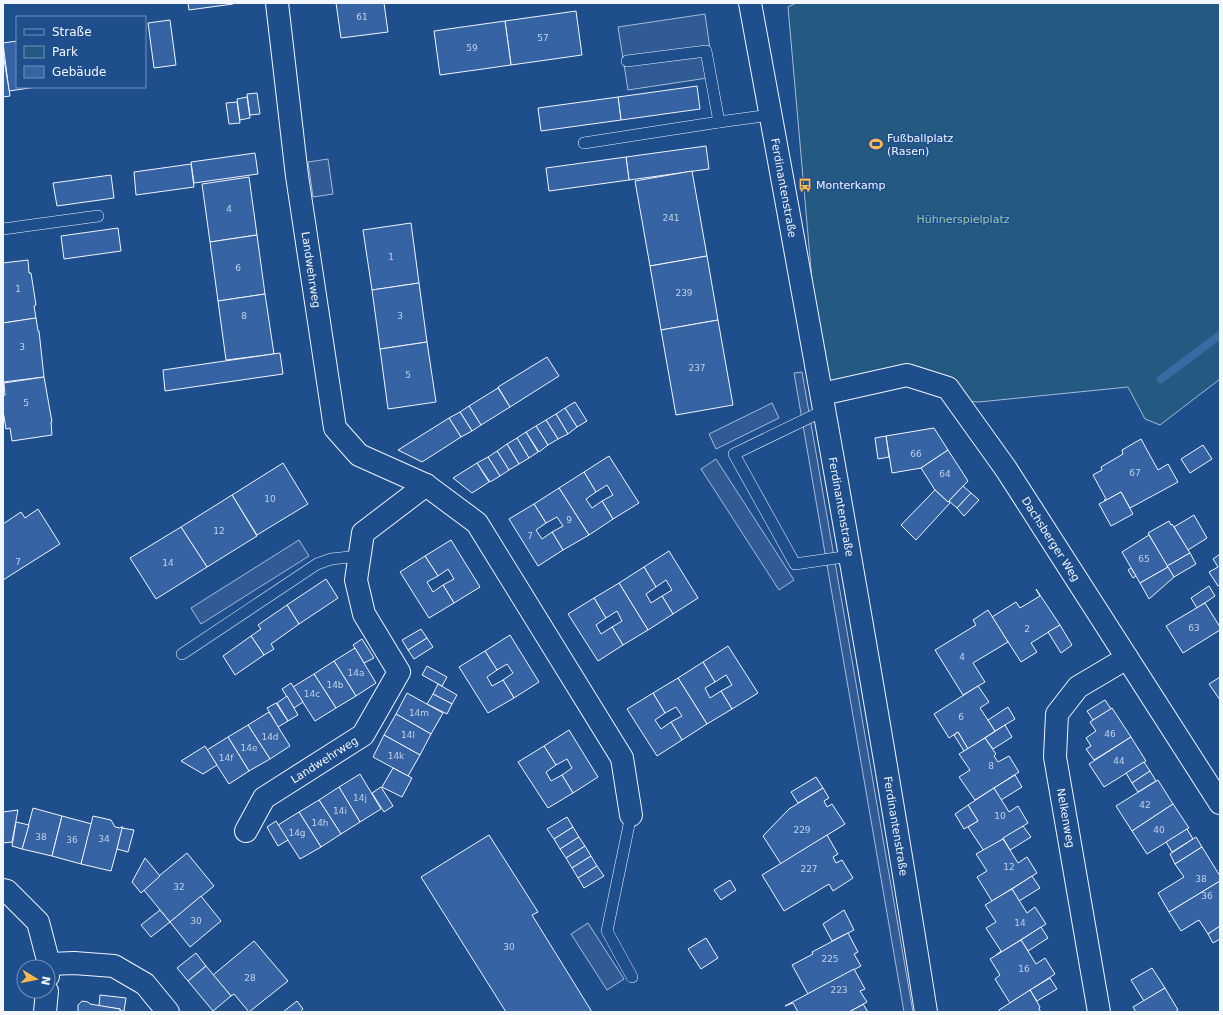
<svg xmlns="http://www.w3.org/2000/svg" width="1223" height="1015" viewBox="0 0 1223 1015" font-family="'DejaVu Sans',sans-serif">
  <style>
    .green { fill: #245a82; stroke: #a8bbd7 }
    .parking { fill: #305b95; stroke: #a8bbd7 }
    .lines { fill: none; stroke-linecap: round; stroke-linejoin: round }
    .stream { stroke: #3b69a3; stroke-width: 8 }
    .building { fill: #3563a3; stroke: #f2f6ff }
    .service-casing { stroke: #f2f6ff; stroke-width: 12 }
    .minor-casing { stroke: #f2f6ff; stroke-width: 24 }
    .service { stroke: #1f4e8c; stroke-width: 11 }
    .minor { stroke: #1f4e8c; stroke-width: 22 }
    .labels { text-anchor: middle; stroke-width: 3; stroke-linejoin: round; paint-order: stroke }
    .number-label { font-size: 9px; fill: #c3d1e8 }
    .poi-label { font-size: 11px; fill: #f2f6ff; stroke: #1f4e8c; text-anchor: start }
    .street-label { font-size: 11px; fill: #f2f6ff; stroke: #1f4e8c }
    .park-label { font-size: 11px; fill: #97c8a6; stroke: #1f4e8c }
  </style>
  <rect width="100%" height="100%" fill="#1f4e8c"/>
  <!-- green -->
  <polygon class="green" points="796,3 1220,3 1220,379 1160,425 1145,419 1128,387 979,402 962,401 903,377 822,394 788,7"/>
  <!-- parking -->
  <g class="parking">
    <polygon points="705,14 714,77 628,90 618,27"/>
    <polygon points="328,159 333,194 313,197 308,162"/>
    <polygon points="802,372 913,1012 904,1012 794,373"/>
    <polygon points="772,403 779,418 716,449 709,434"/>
    <polygon points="716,459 794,580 779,590 701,469"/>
    <polygon points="299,540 309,556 201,624 191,608"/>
    <polygon points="588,923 624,979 607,990 571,934"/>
  </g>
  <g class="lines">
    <!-- stream -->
    <polyline class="stream" points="1161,379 1220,335"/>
  </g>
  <!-- building -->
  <g class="building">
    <polygon points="188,3 232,3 233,4 189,10"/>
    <polygon points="336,3 384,3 388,32 341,38"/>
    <polygon points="576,11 582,55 511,65 505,21"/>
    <polygon points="170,20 176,65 154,68 148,23"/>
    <polygon points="505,21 511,65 440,75 434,31"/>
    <polygon points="17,41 17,87 36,87 9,91 3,43"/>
    <polygon points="3,53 10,96 3,97"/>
    <polygon points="697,86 700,109 621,120 618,97"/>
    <polygon points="257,93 260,114 250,115 247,94"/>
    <polygon points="247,97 250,118 240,120 237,99"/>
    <polygon points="618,97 621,120 541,131 538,108"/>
    <polygon points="237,102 240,123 229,124 226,103"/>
    <polygon points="706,146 709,169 629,180 626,157"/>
    <polygon points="255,153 258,174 194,183 191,162"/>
    <polygon points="626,157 629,180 549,191 546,168"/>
    <polygon points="191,164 194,187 136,195 134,172"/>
    <polygon points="692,171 707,256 650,266 635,181"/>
    <polygon points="111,175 114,198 57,206 53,183"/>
    <polygon points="249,177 257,235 210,242 202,184"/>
    <polygon points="411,223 419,283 372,290 363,230"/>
    <polygon points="118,228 121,251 64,259 61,236"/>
    <polygon points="257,235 265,294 218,301 210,242"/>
    <polygon points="707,256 718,320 661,330 650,266"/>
    <polygon points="28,260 29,273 31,273 36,305 34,306 36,318 3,323 3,263"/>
    <polygon points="419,283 427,342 380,349 372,290"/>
    <polygon points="265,294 274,354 226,360 218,301"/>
    <polygon points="36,318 38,331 39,331 44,377 3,382 3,323"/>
    <polygon points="718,320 733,405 676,415 661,330"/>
    <polygon points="427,342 436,402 388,409 380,349"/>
    <polygon points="280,353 283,374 165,391 163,370"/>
    <polygon points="547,357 559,376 510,407 498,387"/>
    <polygon points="44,377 52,422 51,422 52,435 12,441 10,428 6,429 3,410 3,396 5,395 4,383"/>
    <polygon points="498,388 510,407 481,425 469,406"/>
    <polygon points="575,402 587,421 577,427 565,408"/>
    <polygon points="469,406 481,425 472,431 460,412"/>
    <polygon points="565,408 577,427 568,434 556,414"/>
    <polygon points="460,412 472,431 461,437 449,418"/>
    <polygon points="556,414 568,434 558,439 546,420"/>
    <polygon points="449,418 461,437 422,462 398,450"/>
    <polygon points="546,420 558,439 548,445 536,426"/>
    <polygon points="536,426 548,445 539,452 526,432"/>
    <polygon points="934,428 948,450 921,468 892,473 886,436"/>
    <polygon points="526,432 538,452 529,458 517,438"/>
    <polygon points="886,436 889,457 878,459 875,438"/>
    <polygon points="517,438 529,458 519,464 507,444"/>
    <polygon points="1141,439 1158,470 1168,464 1178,482 1130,508 1121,492 1105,501 1104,500 1106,499 1093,475 1102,470 1101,467 1123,454 1122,450"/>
    <polygon points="507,444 519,464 509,470 497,451"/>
    <polygon points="1203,445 1212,459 1190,473 1181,459"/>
    <polygon points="948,450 968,481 948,502 935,490 921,468"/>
    <polygon points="497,451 509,470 500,476 488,457"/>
    <polygon points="609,456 639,503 613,519 602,501 613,495 607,485 596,492 584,472"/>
    <polygon points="488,457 500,476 490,482 477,463"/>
    <polygon points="283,463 308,504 257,535 232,495"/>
    <polygon points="477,463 489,482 472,493 453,478"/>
    <polygon points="584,472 596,492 586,499 592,508 602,501 613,519 589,535 559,488"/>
    <polygon points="963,486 971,493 957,508 949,501"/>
    <polygon points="559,488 589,535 563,550 552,532 563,526 557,517 546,523 534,504"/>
    <polygon points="935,490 948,502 949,501 950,503 916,540 901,525"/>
    <polygon points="1121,492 1133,514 1111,526 1099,504"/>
    <polygon points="971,493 979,500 964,516 957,508"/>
    <polygon points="232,495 257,536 207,567 181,527"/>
    <polygon points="534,504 546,523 536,530 542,539 552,532 563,550 538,566 509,519"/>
    <polygon points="38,509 60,544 3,580 3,524 21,512 25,518"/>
    <polygon points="1194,515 1207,538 1188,550 1174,527"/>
    <polygon points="1169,521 1171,525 1172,524 1190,553 1167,566 1148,533"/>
    <polygon points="181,527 207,567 156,599 130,558"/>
    <polygon points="1149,535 1168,567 1140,583 1122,552"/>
    <polygon points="451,540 480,587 454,603 443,585 454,579 448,569 438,576 425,556"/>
    <polygon points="669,551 698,598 673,614 662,596 672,590 666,580 656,587 644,567"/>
    <polygon points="1190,553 1196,564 1174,577 1167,566"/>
    <polygon points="1220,554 1220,585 1218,586 1209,572 1218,567 1213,559"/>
    <polygon points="425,556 438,576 427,582 433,592 443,585 454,603 429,618 400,572"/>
    <polygon points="644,567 656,587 646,594 651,603 662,596 673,614 648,630 619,583"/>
    <polygon points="1168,567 1174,577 1149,599 1140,583"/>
    <polygon points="1131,568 1136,576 1133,578 1128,570"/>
    <polygon points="326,579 338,598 299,624 287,605"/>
    <polygon points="619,583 648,630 623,645 612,627 622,621 617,611 606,618 594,598"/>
    <polygon points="1209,586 1215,596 1197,608 1191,598"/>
    <polygon points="1036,589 1060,625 1031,643 1037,652 1021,662 992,617 1016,602 1020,608 1040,596"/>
    <polygon points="594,598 606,618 596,625 601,634 612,627 623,645 598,661 568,614"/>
    <polygon points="1205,603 1220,627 1220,630 1183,653 1166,626"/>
    <polygon points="287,605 299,624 271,644 274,649 264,655 251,636 261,629 258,625"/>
    <polygon points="988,610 1008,642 973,663 985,682 963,695 935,650 976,625 973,620"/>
    <polygon points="1060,625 1072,645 1061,653 1048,632"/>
    <polygon points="421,629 427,638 408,650 402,640"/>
    <polygon points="510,635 539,682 514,698 503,680 513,673 507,664 497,670 485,651"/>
    <polygon points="251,636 264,655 235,675 223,656"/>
    <polygon points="427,638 433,647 414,659 408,650"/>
    <polygon points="362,639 374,658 364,663 353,645"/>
    <polygon points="728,646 758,693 732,709 721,691 732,685 726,675 715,682 703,662"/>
    <polygon points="355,648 376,683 356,696 334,661"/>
    <polygon points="485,651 497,670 487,677 492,686 503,680 514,698 488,713 459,667"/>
    <polygon points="334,661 356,696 336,708 314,674"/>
    <polygon points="703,662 715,682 705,688 710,698 721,691 732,709 707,724 678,678"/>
    <polygon points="427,666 447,677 442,686 422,675"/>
    <polygon points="314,674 336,708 315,721 293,687"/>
    <polygon points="1220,677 1220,700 1209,684"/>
    <polygon points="678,678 707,724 682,740 671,722 682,716 676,707 665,713 653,693"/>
    <polygon points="291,683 303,702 294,708 282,689"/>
    <polygon points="438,684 457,695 452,704 433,694"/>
    <polygon points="978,686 989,702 980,708 995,731 968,749 958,732 949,738 934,714"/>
    <polygon points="407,693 443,713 431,734 396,714"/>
    <polygon points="653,693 665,713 655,720 661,729 671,722 682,740 657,756 627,709"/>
    <polygon points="433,694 452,704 447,714 427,704"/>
    <polygon points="287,696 298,715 288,721 277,703"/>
    <polygon points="1105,700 1111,709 1093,720 1087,711"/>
    <polygon points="276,703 288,721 278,727 267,708"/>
    <polygon points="1008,707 1015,719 995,731 988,720"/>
    <polygon points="1112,708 1131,737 1094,760 1086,749 1091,746 1086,738 1096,731 1090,722"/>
    <polygon points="269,712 290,746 270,759 248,725"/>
    <polygon points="396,714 431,734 420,755 384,735"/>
    <polygon points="248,725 270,759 249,771 228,737"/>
    <polygon points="1005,725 1012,737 993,749 985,738"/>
    <polygon points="569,730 598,777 573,793 562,775 572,768 567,759 556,765 544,746"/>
    <polygon points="958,732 968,749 964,751 954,735"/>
    <polygon points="384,735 420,755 408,776 373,757"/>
    <polygon points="228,737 249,771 229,784 207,750"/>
    <polygon points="1131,737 1146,761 1104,787 1089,764"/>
    <polygon points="985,738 996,754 994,756 998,762 1009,756 1019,772 975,800 959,777 970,770 959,754"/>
    <polygon points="205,746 217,765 203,774 181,761"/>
    <polygon points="544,746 556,765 546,772 551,781 562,775 573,793 548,808 518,762"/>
    <polygon points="1144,762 1150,771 1132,783 1126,773"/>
    <polygon points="393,768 412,778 402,797 382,787"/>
    <polygon points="1150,771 1156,781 1138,792 1132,783"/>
    <polygon points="360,774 381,809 360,822 339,787"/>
    <polygon points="1015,775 1022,787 1001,800 994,788"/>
    <polygon points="816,777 823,788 798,803 791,792"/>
    <polygon points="1158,780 1173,804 1132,831 1116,806"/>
    <polygon points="339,787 360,822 341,834 319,800"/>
    <polygon points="381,787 393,806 384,812 372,793"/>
    <polygon points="823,788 829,798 824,801 827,807 832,804 845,824 781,864 763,836 789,809"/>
    <polygon points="994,788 1009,812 1018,806 1028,823 984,851 968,827 978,821 968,805"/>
    <polygon points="319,800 341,834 321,847 299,812"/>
    <polygon points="1173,804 1189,828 1147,854 1132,831"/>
    <polygon points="968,805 978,821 964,829 955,814"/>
    <polygon points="33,808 62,816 52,856 22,849"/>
    <polygon points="18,810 12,842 3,843 3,812"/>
    <polygon points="299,812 321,847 300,859 278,825"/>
    <polygon points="62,816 92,824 81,864 52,856"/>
    <polygon points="93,816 111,820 115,827 120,828 121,827 123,827 111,871 81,864"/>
    <polygon points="567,817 573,827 554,839 547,829"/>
    <polygon points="276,821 288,840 278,846 267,827"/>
    <polygon points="16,822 29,825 22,849 12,846"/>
    <polygon points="1023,826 1031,837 1010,850 1003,838"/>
    <polygon points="573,827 579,837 560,849 554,839"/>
    <polygon points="122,828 134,830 128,852 117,849"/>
    <polygon points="1187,829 1193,839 1172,852 1166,842"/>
    <polygon points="489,835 538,912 532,915 592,1012 506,1012 421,877"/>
    <polygon points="827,835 838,854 833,857 836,863 842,860 853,878 833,891 829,884 784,911 762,875"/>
    <polygon points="579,837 585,846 566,858 560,849"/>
    <polygon points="1196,837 1202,847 1175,864 1170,854"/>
    <polygon points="1003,839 1018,863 1027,857 1037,873 992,901 977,877 987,871 976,854"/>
    <polygon points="585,846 591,856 572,868 566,858"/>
    <polygon points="1202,847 1220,876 1220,881 1169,912 1158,893 1184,877 1175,864"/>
    <polygon points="187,853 214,886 170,922 143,889"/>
    <polygon points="591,856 597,866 578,878 572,868"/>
    <polygon points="145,858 160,876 141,893 132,882"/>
    <polygon points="597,866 604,876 584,888 578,878"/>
    <polygon points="1032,876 1040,888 1019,901 1012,889"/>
    <polygon points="730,880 736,890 721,900 714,890"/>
    <polygon points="1220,881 1220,926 1208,934 1199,920 1181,931 1169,912"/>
    <polygon points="1012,889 1027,913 1035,907 1046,924 995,956 1001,951 986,928 996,922 985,905"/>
    <polygon points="201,896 221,921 190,947 170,922"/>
    <polygon points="160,910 170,922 151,937 141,925"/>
    <polygon points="844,910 854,930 832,941 823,924"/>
    <polygon points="1220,926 1220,939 1213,943 1208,934"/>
    <polygon points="1041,927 1048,938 1028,951 1021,940"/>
    <polygon points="848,933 858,952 854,954 861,966 808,994 792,965 813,954 812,952"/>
    <polygon points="706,938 718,958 701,969 688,949"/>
    <polygon points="1021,940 1036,964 1045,958 1055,974 1010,1003 995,979 1000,975 990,959"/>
    <polygon points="254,941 288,981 249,1012 234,994 231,996 213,975"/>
    <polygon points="196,953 206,966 188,981 177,968"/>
    <polygon points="206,966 231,996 213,1011 188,981"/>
    <polygon points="1152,968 1165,988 1144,1001 1131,980"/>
    <polygon points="854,969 865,989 860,991 867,1002 849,1012 798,1012 793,1003 785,1006"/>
    <polygon points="1050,978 1057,989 1037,1001 1030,990"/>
    <polygon points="1165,988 1178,1010 1175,1012 1136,1012 1133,1007"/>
    <polygon points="1030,990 1040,1007 1039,1009 1041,1012 1000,1012 999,1010"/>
    <polygon points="100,995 126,998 124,1011 120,1011 120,1009 99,1006"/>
    <polygon points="82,1001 88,1002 90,1004 120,1009 120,1012 78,1012 78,1005"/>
    <polygon points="297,1001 303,1009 300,1012 283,1012"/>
    <polygon points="863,1004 868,1012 849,1012 862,1005"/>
  </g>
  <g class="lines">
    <!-- service casing -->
    <g class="service-casing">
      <g id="service">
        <polyline points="627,61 706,51 719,122 770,115"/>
        <polyline points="584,143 719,122"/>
        <polyline points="3,229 98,216"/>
        <polyline points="825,410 734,454 795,564 850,556"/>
        <polyline points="182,654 317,564 331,559 359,556"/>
        <polyline points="631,815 607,931 632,977"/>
      </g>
    </g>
    <!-- minor casing -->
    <g class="minor-casing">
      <g id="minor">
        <path id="s1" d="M277,3L297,176L335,428L359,455L426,485L477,523L622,758L631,815"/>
        <path id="s2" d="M750,3C812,339 873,675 926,1012"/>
        <path id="s3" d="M822,394L907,375L948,388L1006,469L1220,803"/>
        <path id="s4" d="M246,831L264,798L363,735L399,672L364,614L356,580L363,533L426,485"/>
        <polyline points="3,890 7,891 38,922 49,964 48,976"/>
        <polyline points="49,964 74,963 114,966 145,984 168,1012"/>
        <polyline points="45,1012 47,991"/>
        <polyline points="1099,1012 1055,757 1057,714 1078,687 1127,658"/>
      </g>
    </g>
    <!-- service -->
    <use href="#service" class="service"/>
    <!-- minor -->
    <use href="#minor" class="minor"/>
  </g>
  <!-- icons -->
  <defs>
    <g id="stadium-bare" transform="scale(1.08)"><path d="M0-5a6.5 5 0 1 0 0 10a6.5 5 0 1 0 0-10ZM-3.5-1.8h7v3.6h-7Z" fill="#ffb74d" stroke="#1f4e8c" stroke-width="2.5" paint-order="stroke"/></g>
    <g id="bus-bare" transform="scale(1.08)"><path d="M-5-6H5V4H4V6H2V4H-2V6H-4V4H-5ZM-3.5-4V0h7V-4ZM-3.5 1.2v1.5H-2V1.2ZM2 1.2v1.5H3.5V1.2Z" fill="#ffb74d" stroke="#1f4e8c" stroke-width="2.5" paint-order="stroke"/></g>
  </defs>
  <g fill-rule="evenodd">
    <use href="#stadium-bare" x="876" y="144"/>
    <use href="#bus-bare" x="805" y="185"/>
  </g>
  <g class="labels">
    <!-- number labels -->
    <g class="number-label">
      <text x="362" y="20">61</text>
      <text x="543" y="41">57</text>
      <text x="472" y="51">59</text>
      <text x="229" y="212">4</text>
      <text x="671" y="221">241</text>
      <text x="391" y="260">1</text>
      <text x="238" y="271">6</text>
      <text x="18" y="292">1</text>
      <text x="684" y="296">239</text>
      <text x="244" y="319">8</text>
      <text x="400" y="319">3</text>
      <text x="22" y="350">3</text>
      <text x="697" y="371">237</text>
      <text x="408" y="378">5</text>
      <text x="26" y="406">5</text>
      <text x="916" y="457">66</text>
      <text x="1135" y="476">67</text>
      <text x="945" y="477">64</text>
      <text x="270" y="502">10</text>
      <text x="569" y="523">9</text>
      <text x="219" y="534">12</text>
      <text x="530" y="539">7</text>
      <text x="1144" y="562">65</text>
      <text x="18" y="565">7</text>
      <text x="168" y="566">14</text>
      <text x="1194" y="631">63</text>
      <text x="1027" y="632">2</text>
      <text x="962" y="660">4</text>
      <text x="356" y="676">14a</text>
      <text x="335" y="688">14b</text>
      <text x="312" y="697">14c</text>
      <text x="419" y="716">14m</text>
      <text x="961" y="720">6</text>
      <text x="1110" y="737">46</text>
      <text x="408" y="738">14l</text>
      <text x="270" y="740">14d</text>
      <text x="249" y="751">14e</text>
      <text x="396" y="759">14k</text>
      <text x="226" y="761">14f</text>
      <text x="1119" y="764">44</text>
      <text x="991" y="769">8</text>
      <text x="360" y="801">14j</text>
      <text x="1145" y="808">42</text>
      <text x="340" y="814">14i</text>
      <text x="1000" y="819">10</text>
      <text x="320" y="826">14h</text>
      <text x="802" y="833">229</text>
      <text x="1159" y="833">40</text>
      <text x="297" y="836">14g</text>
      <text x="41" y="840">38</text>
      <text x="104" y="842">34</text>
      <text x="72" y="843">36</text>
      <text x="1009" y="870">12</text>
      <text x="809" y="872">227</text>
      <text x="1201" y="882">38</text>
      <text x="179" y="890">32</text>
      <text x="1207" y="899">36</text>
      <text x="196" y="924">30</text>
      <text x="1020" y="926">14</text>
      <text x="509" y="950">30</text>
      <text x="830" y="962">225</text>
      <text x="1024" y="972">16</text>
      <text x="250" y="981">28</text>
      <text x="839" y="993">223</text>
    </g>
    <!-- poi labels -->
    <g class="poi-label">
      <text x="887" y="142">Fußballplatz<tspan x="887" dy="13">(Rasen)</tspan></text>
      <text x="816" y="189">Monterkamp</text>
    </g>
    <!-- street labels -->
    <g class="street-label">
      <text dy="4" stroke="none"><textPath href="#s2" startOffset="188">Ferdinantenstraße</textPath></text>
      <text dy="4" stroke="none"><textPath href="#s1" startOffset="269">Landwehrweg</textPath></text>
      <text dy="4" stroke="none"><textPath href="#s2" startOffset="512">Ferdinantenstraße</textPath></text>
      <text dy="4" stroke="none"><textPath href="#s3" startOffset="313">Dachsberger Weg</textPath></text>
      <text dy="4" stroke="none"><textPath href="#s4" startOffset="109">Landwehrweg</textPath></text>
      <text transform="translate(1066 818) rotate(80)" y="4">Nelkenweg</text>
      <text dy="4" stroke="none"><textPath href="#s2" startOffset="836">Ferdinantenstraße</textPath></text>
    </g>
    <!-- park labels -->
    <g class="park-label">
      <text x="963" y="223">Hühnerspielplatz</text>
    </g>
  </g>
  <!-- border -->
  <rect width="1223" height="1015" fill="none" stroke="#f2f6ff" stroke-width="8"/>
  <!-- legend -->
  <rect x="16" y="16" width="130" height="72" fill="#1f4e8c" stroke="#7391ba"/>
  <rect x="24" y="29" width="20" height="6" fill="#1f4e8c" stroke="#7391ba"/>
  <text x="52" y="36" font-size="12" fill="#f2f6ff">Straße</text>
  <rect x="24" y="46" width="20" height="12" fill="#245a82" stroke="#7391ba"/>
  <text x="52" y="56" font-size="12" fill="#f2f6ff">Park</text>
  <rect x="24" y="66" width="20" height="12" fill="#3563a3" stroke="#7391ba"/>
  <text x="52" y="76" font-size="12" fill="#f2f6ff">Gebäude</text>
  <!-- north arrow -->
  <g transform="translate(36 979) rotate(100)"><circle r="19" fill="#1f4e8c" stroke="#7391ba"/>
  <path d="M0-3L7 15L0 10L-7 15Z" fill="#ffb74d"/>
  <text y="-6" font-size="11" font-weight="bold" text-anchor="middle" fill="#f2f6ff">N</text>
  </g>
</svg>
